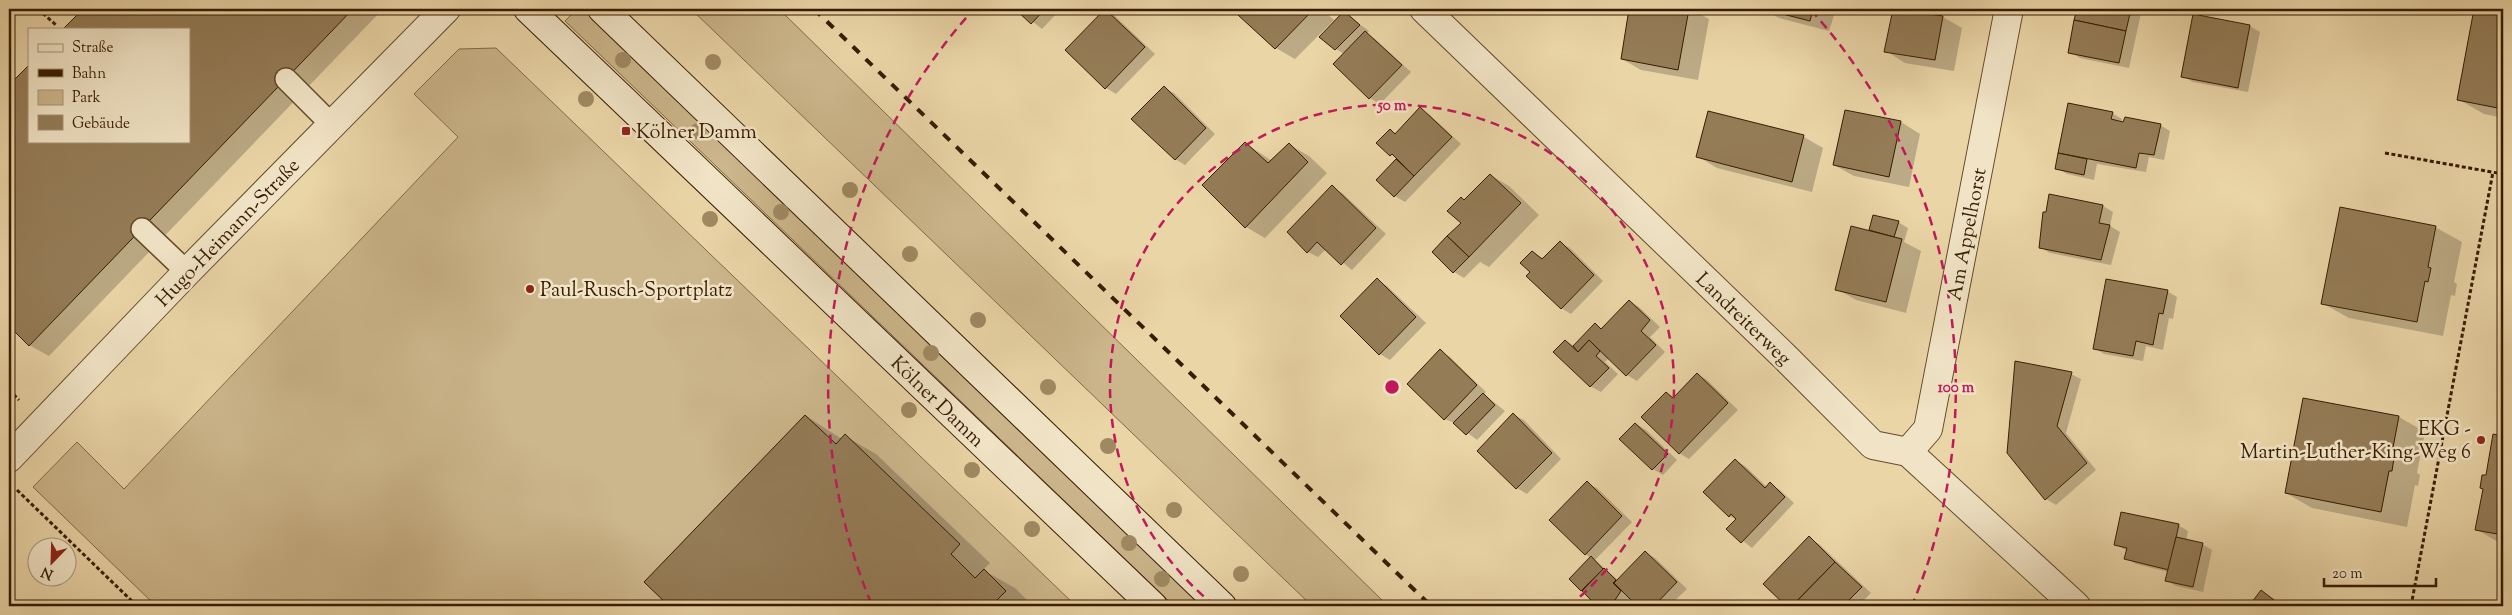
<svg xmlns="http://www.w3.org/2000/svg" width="2512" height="615" viewBox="0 0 2512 615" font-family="'Sorts Mill Goudy',serif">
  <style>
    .green { fill: #ccb68b; stroke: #826946 }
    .shadow { fill: #0003 }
    .building { fill: #947c57; stroke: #371c00 }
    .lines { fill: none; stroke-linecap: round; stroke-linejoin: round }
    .lane-casing { stroke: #644a2a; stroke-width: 24 }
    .street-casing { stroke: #644a2a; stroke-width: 30 }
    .secondary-casing { stroke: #371c00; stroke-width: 30 }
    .path { stroke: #371c00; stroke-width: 3; stroke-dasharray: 4 2.5; stroke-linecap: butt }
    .lane { stroke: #f1e4c6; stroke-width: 21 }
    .street { stroke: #f1e4c6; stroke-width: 28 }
    .secondary { stroke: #f1e4c6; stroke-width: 28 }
    .rail { stroke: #371c00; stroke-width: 4; stroke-dasharray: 9 9; stroke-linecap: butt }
    .tree { fill: #a08962 }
    .ring { fill: none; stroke: #c2185b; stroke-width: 2.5; stroke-dasharray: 9 6 }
    .poi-dot { fill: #8f2418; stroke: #f1e4c6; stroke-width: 2 }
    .labels { text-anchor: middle; stroke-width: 5; stroke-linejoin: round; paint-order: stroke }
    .poi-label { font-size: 20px; fill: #371c00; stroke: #f1e4c6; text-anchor: start }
    .street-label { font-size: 20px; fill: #371c00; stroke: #f1e4c6 }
    .centre { fill: #c2185b; stroke: #f1e4c6; stroke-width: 2.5 }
    .ring-label { font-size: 15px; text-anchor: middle; font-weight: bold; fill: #c2185b; stroke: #f1e4c6; stroke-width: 5; stroke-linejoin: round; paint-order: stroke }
  </style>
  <rect width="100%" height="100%" fill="#ead5a7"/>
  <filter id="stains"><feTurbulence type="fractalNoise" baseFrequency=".004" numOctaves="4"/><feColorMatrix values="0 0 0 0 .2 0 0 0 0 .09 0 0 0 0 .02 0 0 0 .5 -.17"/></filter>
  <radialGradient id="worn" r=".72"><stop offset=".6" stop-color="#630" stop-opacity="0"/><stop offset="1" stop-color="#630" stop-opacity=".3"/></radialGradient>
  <!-- green -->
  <g class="green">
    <polygon points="577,9 586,9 1206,606 1174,606 565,21"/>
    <polygon points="691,9 779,9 1388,606 1312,606"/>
    <polygon points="496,48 1076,606 156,606 33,487 77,442 124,489 458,137 414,94 459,49"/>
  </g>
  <!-- shadow -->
  <g class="shadow">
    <polygon points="84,9 383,9 49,356 29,345 9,324 9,87 29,67 29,141 189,141 189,29 65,29"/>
    <polygon points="1017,9 1061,9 1042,29"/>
    <polygon points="1245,9 1322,9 1334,20 1295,59 1276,48 1239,15"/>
    <polygon points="1631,9 1691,9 1709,19 1698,80 1641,70 1622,59"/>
    <polygon points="1763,9 1836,9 1829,31 1779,18"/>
    <polygon points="1894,9 1943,17 1962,28 1954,71 1905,63 1886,51"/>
    <polygon points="2078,9 2142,9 2129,68 2080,58 2070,52"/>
    <polygon points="2475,9 2503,9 2503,118 2484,114 2458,99"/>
    <polygon points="1105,10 1115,16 1155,54 1116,94 1106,88"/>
    <polygon points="1344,13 1369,31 1367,34 1375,39 1411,72 1380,104 1370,98 1344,54 1336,49"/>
    <polygon points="2250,26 2260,32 2248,92 2193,82 2183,76"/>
    <polygon points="1164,88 1174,93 1215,134 1185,165 1175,159"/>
    <polygon points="2069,104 2112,113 2122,119 2121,123 2160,125 2170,131 2164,160 2149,157 2146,172 2097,164 2094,180 2067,174 2057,168"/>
    <polygon points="1420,109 1430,115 1461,144 1405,202 1395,196 1377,180 1398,159 1390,130 1397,134"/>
    <polygon points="1846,111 1901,122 1920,134 1909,187 1854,176 1834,165"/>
    <polygon points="1709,112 1804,137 1823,148 1812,192 1717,168 1697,156"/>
    <polygon points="1245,143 1272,161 1290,145 1309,156 1327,173 1265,238 1246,227"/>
    <polygon points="1490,175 1509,186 1539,215 1489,267 1480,262 1464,278 1454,272 1433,252 1462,223 1465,201"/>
    <polygon points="1332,187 1342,193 1386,234 1352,270 1326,249 1318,257 1308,252"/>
    <polygon points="2050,196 2103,206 2113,212 2110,226 2120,232 2111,265 2050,253 2040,247 2041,229"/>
    <polygon points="1898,222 1908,228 1904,242 1921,251 1906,313 1856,300 1837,289 1876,233 1870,230"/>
    <polygon points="2435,227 2462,242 2454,282 2457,284 2455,296 2451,295 2443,336 2349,318 2322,303"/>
    <polygon points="1560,243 1570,248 1603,281 1571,314 1561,308 1533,252 1544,259"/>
    <polygon points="1377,280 1387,286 1426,323 1390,360 1380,354"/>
    <polygon points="2167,291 2177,297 2173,319 2169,318 2163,350 2146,346 2143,361 2104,354 2094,348"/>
    <polygon points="1629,301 1639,307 1660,327 1650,337 1665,352 1637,381 1627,375 1609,358 1605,362 1618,374 1601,392 1590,386 1566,341 1574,346 1595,325 1602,329"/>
    <polygon points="1440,351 1450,357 1486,392 1484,394 1505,411 1477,440 1455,423 1444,419"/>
    <polygon points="1697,374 1707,380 1738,410 1689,459 1679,453 1666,393 1674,398"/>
    <polygon points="2071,374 2081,379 2066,433 2096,470 2056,505 2046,499 2008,453"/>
    <polygon points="2304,399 2399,417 2425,432 2417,473 2420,475 2418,486 2415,485 2407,527 2312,508 2286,493"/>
    <polygon points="1514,415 1524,420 1561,459 1527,494 1517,488 1479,451"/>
    <polygon points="806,416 842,439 845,436 876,454 990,563 983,570 1015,588 1033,606 671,606 646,582"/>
    <polygon points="1636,424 1646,430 1677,460 1663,475 1653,469"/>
    <polygon points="2494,436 2503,437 2503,545 2476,529"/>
    <polygon points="1735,460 1745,466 1767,487 1770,484 1780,490 1794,503 1752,548 1728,529 1737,520 1729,516"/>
    <polygon points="1587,483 1597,488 1632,522 1595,560 1618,580 1645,552 1655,558 1687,589 1669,606 1639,606 1630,598 1625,606 1599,606 1571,579 1591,558 1585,554"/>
    <polygon points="2178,525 2188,531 2186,541 2202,544 2212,550 2203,592 2176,586 2166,580 2168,572 2136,564 2126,558 2127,551 2115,544"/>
    <polygon points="1809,538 1819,544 1871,593 1858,606 1788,606 1764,584"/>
    <polygon points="2262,592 2287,606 2250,606"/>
  </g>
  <!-- building -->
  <g class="building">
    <polygon points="83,9 353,9 29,346 9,326 9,85 29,65 29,141 189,141 189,29 63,29"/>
    <polygon points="1015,9 1045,9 1031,24"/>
    <polygon points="1105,9 1145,47 1105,89 1065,50"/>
    <polygon points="1243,9 1314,9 1275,49 1238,15"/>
    <polygon points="1629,9 1689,9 1678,70 1621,59"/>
    <polygon points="1763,9 1813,9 1810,21"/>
    <polygon points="1893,9 1943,16 1935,60 1884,52"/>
    <polygon points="2077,9 2131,9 2126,31 2074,20"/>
    <polygon points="2474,9 2503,9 2503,109 2457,100"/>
    <polygon points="1344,11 1360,25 1335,50 1319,37"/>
    <polygon points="2193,14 2250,25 2238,88 2181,77"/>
    <polygon points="2074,20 2126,31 2119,63 2068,53"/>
    <polygon points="1365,31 1402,65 1369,99 1333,64"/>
    <polygon points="1164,86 1206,128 1175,160 1131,119"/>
    <polygon points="2068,103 2113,112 2111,119 2123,122 2125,117 2161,124 2154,155 2139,153 2136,168 2058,153"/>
    <polygon points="1420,107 1452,137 1414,176 1392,154 1390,156 1376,143 1390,129 1395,134"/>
    <polygon points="1845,110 1901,121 1889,177 1833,165"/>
    <polygon points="1708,111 1804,135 1792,182 1696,157"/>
    <polygon points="1245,142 1268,163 1289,143 1308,162 1245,228 1202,185"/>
    <polygon points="2058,153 2087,159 2084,175 2055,169"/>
    <polygon points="1396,159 1414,176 1394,197 1376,180"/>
    <polygon points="1490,174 1521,203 1469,257 1447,236 1461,223 1447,211 1461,197 1464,200"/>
    <polygon points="1332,185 1376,228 1341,265 1317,242 1307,253 1287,232"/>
    <polygon points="2049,194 2103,205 2099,223 2110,225 2101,260 2039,248 2043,212 2046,212"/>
    <polygon points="2340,207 2436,226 2428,267 2431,268 2428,282 2425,281 2417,322 2321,304"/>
    <polygon points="1873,215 1899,221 1894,237 1869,230"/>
    <polygon points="1851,226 1902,239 1886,302 1835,290"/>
    <polygon points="1447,236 1469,257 1453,273 1432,252"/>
    <polygon points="1560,241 1594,275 1561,309 1526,276 1530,272 1520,263 1532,251 1542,259"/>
    <polygon points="1377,278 1416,317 1379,355 1340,316"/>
    <polygon points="2106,279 2168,290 2163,314 2159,313 2153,345 2136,341 2133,356 2093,349"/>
    <polygon points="1629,300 1650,320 1641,331 1656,345 1626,376 1589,340 1578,352 1573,346 1595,323 1601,329"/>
    <polygon points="1565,340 1578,352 1589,340 1600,351 1596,356 1609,368 1590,387 1553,352"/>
    <polygon points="1440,349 1477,385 1444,420 1407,384"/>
    <polygon points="2015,361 2072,372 2057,426 2087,463 2045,500 2007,453"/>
    <polygon points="1697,373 1728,403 1679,454 1641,417 1666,392 1673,398"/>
    <polygon points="1483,393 1495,405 1466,435 1453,423"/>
    <polygon points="2303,398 2399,416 2391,458 2394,458 2392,471 2389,471 2381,512 2285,493"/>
    <polygon points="1513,413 1552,453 1516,489 1477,451"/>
    <polygon points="805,415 836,444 845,434 960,544 951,554 975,578 984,569 1006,591 991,606 669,606 644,582"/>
    <polygon points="1635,423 1668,454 1652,470 1619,439"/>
    <polygon points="2493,434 2503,436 2503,535 2475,530 2483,489 2480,488 2482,475 2486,475"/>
    <polygon points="1735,459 1765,488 1770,482 1785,497 1741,543 1726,529 1736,519 1731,514 1729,517 1703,492"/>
    <polygon points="1587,481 1622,516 1585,555 1549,520"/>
    <polygon points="2121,512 2179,524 2169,570 2124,559 2127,548 2114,545"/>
    <polygon points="1809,536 1835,562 1792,606 1786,606 1763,584"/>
    <polygon points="2176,537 2203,543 2193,587 2165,581"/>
    <polygon points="1645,551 1677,582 1654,606 1637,606 1614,583"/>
    <polygon points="1591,556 1603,569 1581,591 1569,579"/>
    <polygon points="1835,562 1862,587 1843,606 1792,606"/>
    <polygon points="1604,568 1616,580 1613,583 1621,591 1611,606 1597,606 1582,591"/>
    <polygon points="2261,590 2279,604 2277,606 2249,606"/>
  </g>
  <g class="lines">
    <!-- lane casing -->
    <g class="lane-casing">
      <g id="lane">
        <polyline points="286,79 332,125"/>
        <polyline points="142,229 187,272"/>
      </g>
    </g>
    <!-- street casing -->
    <g class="street-casing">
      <g id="street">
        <polyline points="1424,9 1786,358 1873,445 1908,452 2076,606"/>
        <polyline points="1908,452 1928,429 2009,9"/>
        <polyline points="9,458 187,272 446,9"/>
      </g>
    </g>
    <!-- secondary casing -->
    <g class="secondary-casing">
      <g id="secondary">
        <polyline points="528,9 1153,606"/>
        <polyline points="602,9 1222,606"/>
      </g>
    </g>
    <!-- path -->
    <g class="path">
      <polyline points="38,9 56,25"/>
      <polyline points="2385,153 2503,174"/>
      <polyline points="9,390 19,400"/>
      <polyline points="17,490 137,606"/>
      <polyline points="2411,606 2493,172"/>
    </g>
    <!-- lane -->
    <use href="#lane" class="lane"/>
    <!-- street -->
    <use href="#street" class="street"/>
    <!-- secondary -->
    <use href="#secondary" class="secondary"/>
    <!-- rail -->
    <polyline class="rail" points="814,9 1431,606"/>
  </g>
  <!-- trees -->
  <g class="tree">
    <circle cx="623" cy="60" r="8"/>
    <circle cx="713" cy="62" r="8"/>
    <circle cx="586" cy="99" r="8"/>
    <circle cx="698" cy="131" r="8"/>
    <circle cx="850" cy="190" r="8"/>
    <circle cx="781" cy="212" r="8"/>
    <circle cx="710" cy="219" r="8"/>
    <circle cx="910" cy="254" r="8"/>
    <circle cx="978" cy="320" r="8"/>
    <circle cx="931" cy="353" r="8"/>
    <circle cx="1048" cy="387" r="8"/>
    <circle cx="909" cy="410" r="8"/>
    <circle cx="1108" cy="446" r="8"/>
    <circle cx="972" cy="470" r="8"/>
    <circle cx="1174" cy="510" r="8"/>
    <circle cx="1032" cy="529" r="8"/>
    <circle cx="1129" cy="543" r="8"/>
    <circle cx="1241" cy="574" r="8"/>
    <circle cx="1162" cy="579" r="8"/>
  </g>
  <!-- distance rings -->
  <g class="ring">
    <path d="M1215 606A282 282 0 1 1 1569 606"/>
    <path d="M871 603A564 564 0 0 1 973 10M1811 10A564 564 0 0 1 1913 603"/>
  </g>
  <!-- markers -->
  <g class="poi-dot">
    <rect x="621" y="126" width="10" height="10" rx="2.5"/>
    <circle cx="530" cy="289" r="5"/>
    <circle cx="2481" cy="440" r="5"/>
  </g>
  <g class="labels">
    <!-- poi labels -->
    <g class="poi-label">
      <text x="636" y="138">Kölner Damm</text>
      <text x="540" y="296">Paul-Rusch-Sportplatz</text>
      <text x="2471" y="435" text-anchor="end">EKG -<tspan x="2471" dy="23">Martin-Luther-King-Weg 6</tspan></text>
    </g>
    <!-- street labels -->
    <g class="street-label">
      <text transform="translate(227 232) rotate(-46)" y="7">Hugo-Heimann-Straße</text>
      <text transform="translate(1966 234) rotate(-79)" y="7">Am Appelhorst</text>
      <text transform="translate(1744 318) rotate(44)" y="7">Landreiterweg</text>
      <text transform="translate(938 401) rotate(44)" y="7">Kölner Damm</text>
    </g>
  </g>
  <circle cx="1392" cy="387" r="8" class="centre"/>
  <g class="ring-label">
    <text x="1392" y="110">50 m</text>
    <text x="1956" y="392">100 m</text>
  </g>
  <!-- margin -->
  <rect width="2512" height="615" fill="none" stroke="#ead5a7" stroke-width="30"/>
  <rect x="10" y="10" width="2492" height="595" fill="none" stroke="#371c00" stroke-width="2.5"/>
  <rect x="15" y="15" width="2482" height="585" fill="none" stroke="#371c00"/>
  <!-- legend -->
  <rect x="28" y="28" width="162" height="115" fill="#f1e4c6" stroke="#a79477"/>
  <rect x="38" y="44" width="25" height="8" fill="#f1e4c6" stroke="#a79477"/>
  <text x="72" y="52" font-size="15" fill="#371c00">Straße</text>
  <rect x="38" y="69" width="25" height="8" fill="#371c00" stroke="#a79477"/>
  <text x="72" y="78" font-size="15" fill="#371c00">Bahn</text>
  <rect x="38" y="90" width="25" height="15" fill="#ccb68b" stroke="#a79477"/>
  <text x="72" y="102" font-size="15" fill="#371c00">Park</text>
  <rect x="38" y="115" width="25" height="15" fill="#947c57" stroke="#a79477"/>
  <text x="72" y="128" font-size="15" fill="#371c00">Gebäude</text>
  <!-- north arrow -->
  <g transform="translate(52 562) rotate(203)"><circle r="24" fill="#f1e4c6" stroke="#a79477"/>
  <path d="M0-4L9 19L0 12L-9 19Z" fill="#8f2418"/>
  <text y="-8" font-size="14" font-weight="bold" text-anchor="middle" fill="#371c00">N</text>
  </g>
  <!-- scale -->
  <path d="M2324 578v8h112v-8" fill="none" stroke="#371c00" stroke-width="2.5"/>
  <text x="2332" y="578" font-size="15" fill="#371c00" stroke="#f1e4c6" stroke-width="4" paint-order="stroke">20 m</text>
  <rect width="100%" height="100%" filter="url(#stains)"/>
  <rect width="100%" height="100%" fill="url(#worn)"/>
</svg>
